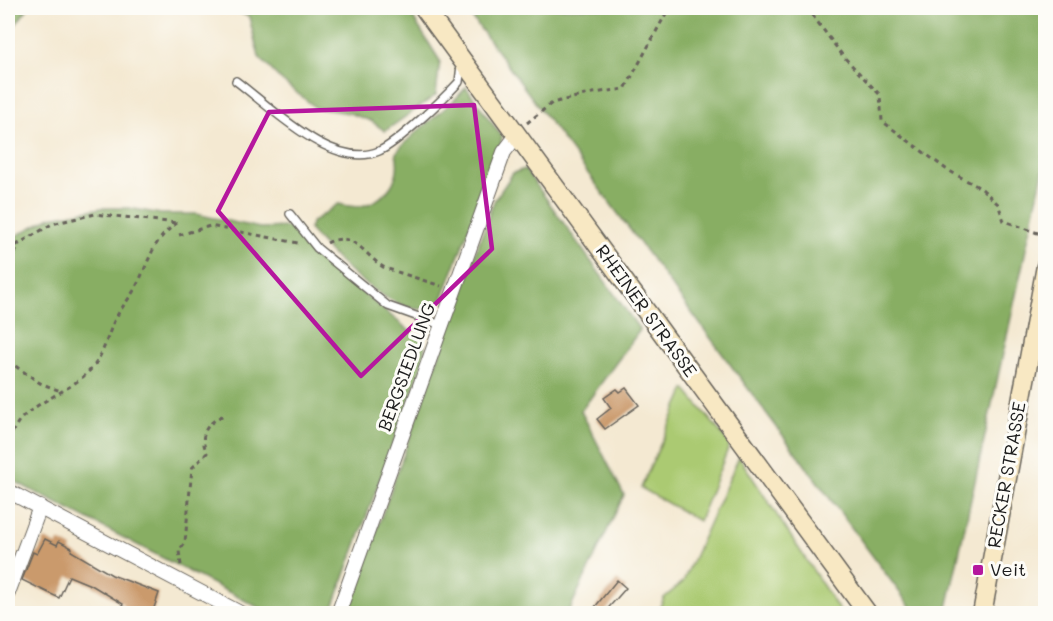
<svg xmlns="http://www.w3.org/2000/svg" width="1053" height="621" viewBox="0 0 1053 621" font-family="Mali,sans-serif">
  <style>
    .green { fill: #abca72; stroke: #647347; stroke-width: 1.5 }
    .forest { fill: #88ae64; stroke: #526540; stroke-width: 1.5 }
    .building { fill: #ca9a6c }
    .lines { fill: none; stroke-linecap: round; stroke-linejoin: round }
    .lane-casing { stroke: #68645c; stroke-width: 10 }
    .street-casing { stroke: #68645c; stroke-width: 16 }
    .secondary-casing { stroke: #68645c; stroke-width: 21 }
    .path { stroke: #68645c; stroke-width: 3; stroke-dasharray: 4.5 4.5; stroke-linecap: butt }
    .lane { stroke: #fff; stroke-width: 7 }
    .street { stroke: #fff; stroke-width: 14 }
    .secondary { stroke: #f8e8c3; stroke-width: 18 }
    .marked { fill: none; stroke: #b5179e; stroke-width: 4.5; stroke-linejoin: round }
    .poi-dot { fill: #b5179e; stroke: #fdfcf7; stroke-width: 2 }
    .labels { text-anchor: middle; stroke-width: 6; stroke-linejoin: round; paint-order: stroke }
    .street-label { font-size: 18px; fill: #1c1c1c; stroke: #fdfcf7 }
    .poi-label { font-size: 18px; fill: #1c1c1c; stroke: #fdfcf7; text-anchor: start }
  </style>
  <rect width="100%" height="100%" fill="#fdfcf7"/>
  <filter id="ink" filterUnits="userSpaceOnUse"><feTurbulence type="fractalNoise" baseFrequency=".0167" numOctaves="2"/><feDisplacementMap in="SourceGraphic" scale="12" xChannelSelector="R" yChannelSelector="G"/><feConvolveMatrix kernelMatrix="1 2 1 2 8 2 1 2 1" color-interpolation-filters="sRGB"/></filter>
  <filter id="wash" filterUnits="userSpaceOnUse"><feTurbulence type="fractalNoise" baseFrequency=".008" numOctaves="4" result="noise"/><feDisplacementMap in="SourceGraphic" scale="24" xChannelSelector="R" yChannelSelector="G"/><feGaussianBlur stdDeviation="1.35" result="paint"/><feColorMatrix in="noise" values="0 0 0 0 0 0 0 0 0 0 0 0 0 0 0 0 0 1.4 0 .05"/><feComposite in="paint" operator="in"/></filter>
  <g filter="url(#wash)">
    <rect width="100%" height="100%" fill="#f4e9d2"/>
    <!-- green -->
    <g class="green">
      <polygon points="685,389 730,444 699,521 641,488"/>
      <polygon points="739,457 841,613 657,613 664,598 683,582"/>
    </g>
    <!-- forest -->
    <g class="forest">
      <polygon points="8,8 28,8 8,35"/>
      <polygon points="230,8 407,8 440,61 436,95 385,131 371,121 349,113 316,108 282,81 259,57 249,17"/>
      <polygon points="465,8 1045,8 1045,163 946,613 915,613"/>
      <path d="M466,87L502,137L500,148L442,299C412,337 329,255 309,229L311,223L338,204C345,205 355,208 362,206C388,199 402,178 396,153C416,127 447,112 466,87Z"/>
      <polygon points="525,169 640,330 581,411 624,495 568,613 347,613 494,201 513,173"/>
      <polygon points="101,208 129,208 161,214 196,214 260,228 288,227 330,266 422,341 425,347 422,365 331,613 269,613 8,478 8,240 51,217"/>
    </g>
    <g id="blocks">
      <!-- building -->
      <g class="building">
        <polygon points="626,388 639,405 605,429 597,419 611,408 604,398 617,389 620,392"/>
        <polygon points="45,539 57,545 59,541 72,548 71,551 112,575 159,593 152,614 141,614 122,606 123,604 93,586 69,576 59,598 22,580 33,552 37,554"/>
        <polygon points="617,580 626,588 603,614 595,607"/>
      </g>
    </g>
  </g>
  <g filter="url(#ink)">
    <use href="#blocks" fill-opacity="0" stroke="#68645c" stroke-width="1.5"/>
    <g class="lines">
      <!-- lane casing -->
      <g class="lane-casing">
        <g id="lane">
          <path d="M236,81C271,107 333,171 379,151C398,143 444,98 459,82L461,65"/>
          <polyline points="290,214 317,248 388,306 441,325"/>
        </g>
      </g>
      <!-- street casing -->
      <g class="street-casing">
        <g id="street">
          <polyline points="8,491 242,614"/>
          <polyline points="8,593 40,507"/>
          <polyline points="338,614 504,152 517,135"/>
        </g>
      </g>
      <!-- secondary casing -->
      <g class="secondary-casing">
        <g id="secondary">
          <polyline points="424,8 868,614"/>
          <polyline points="982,614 1046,266"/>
        </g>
      </g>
      <!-- path -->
      <g class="path">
        <polyline points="807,8 843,56 880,95 882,121 946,169 982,189 998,204 1004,221 1046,236"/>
        <polyline points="527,123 552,103 593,93 625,89 669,8"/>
        <polyline points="179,235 210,226 298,243"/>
        <path d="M327,243C355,229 365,257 385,268L441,286"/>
        <polyline points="8,250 52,224 95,214 177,223"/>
        <polyline points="8,270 19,244"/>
        <polyline points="8,361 40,383 63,392"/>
        <path d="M8,441C11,434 15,427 19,421C39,399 71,392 93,367C103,354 106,341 112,326C118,310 131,298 138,283C151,257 152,241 177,223"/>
        <path d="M181,565L179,551L185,542L192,468L207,453C198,434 207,423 224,415"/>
      </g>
      <!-- lane -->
      <use href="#lane" class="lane"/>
      <!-- street -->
      <use href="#street" class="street"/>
      <!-- secondary -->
      <use href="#secondary" class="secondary"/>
    </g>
  </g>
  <!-- marked area -->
  <path class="marked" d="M474,105L492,249L361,376L218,211L269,112Z"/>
  <!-- markers -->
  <rect class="poi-dot" x="972" y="564" width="12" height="12" rx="3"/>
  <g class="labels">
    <!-- street labels -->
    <g class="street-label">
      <text transform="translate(646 311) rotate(54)" y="6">RHEINER STRASSE</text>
      <text transform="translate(407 367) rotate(-70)" y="6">BERGSIEDLUNG</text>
      <text transform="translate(1007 475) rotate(-80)" y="6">RECKER STRASSE</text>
    </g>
    <!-- poi labels -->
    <g class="poi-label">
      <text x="990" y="576">Veit</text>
    </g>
  </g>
  <!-- margin -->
  <rect width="1053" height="621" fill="none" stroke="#fdfcf7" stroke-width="30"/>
</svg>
